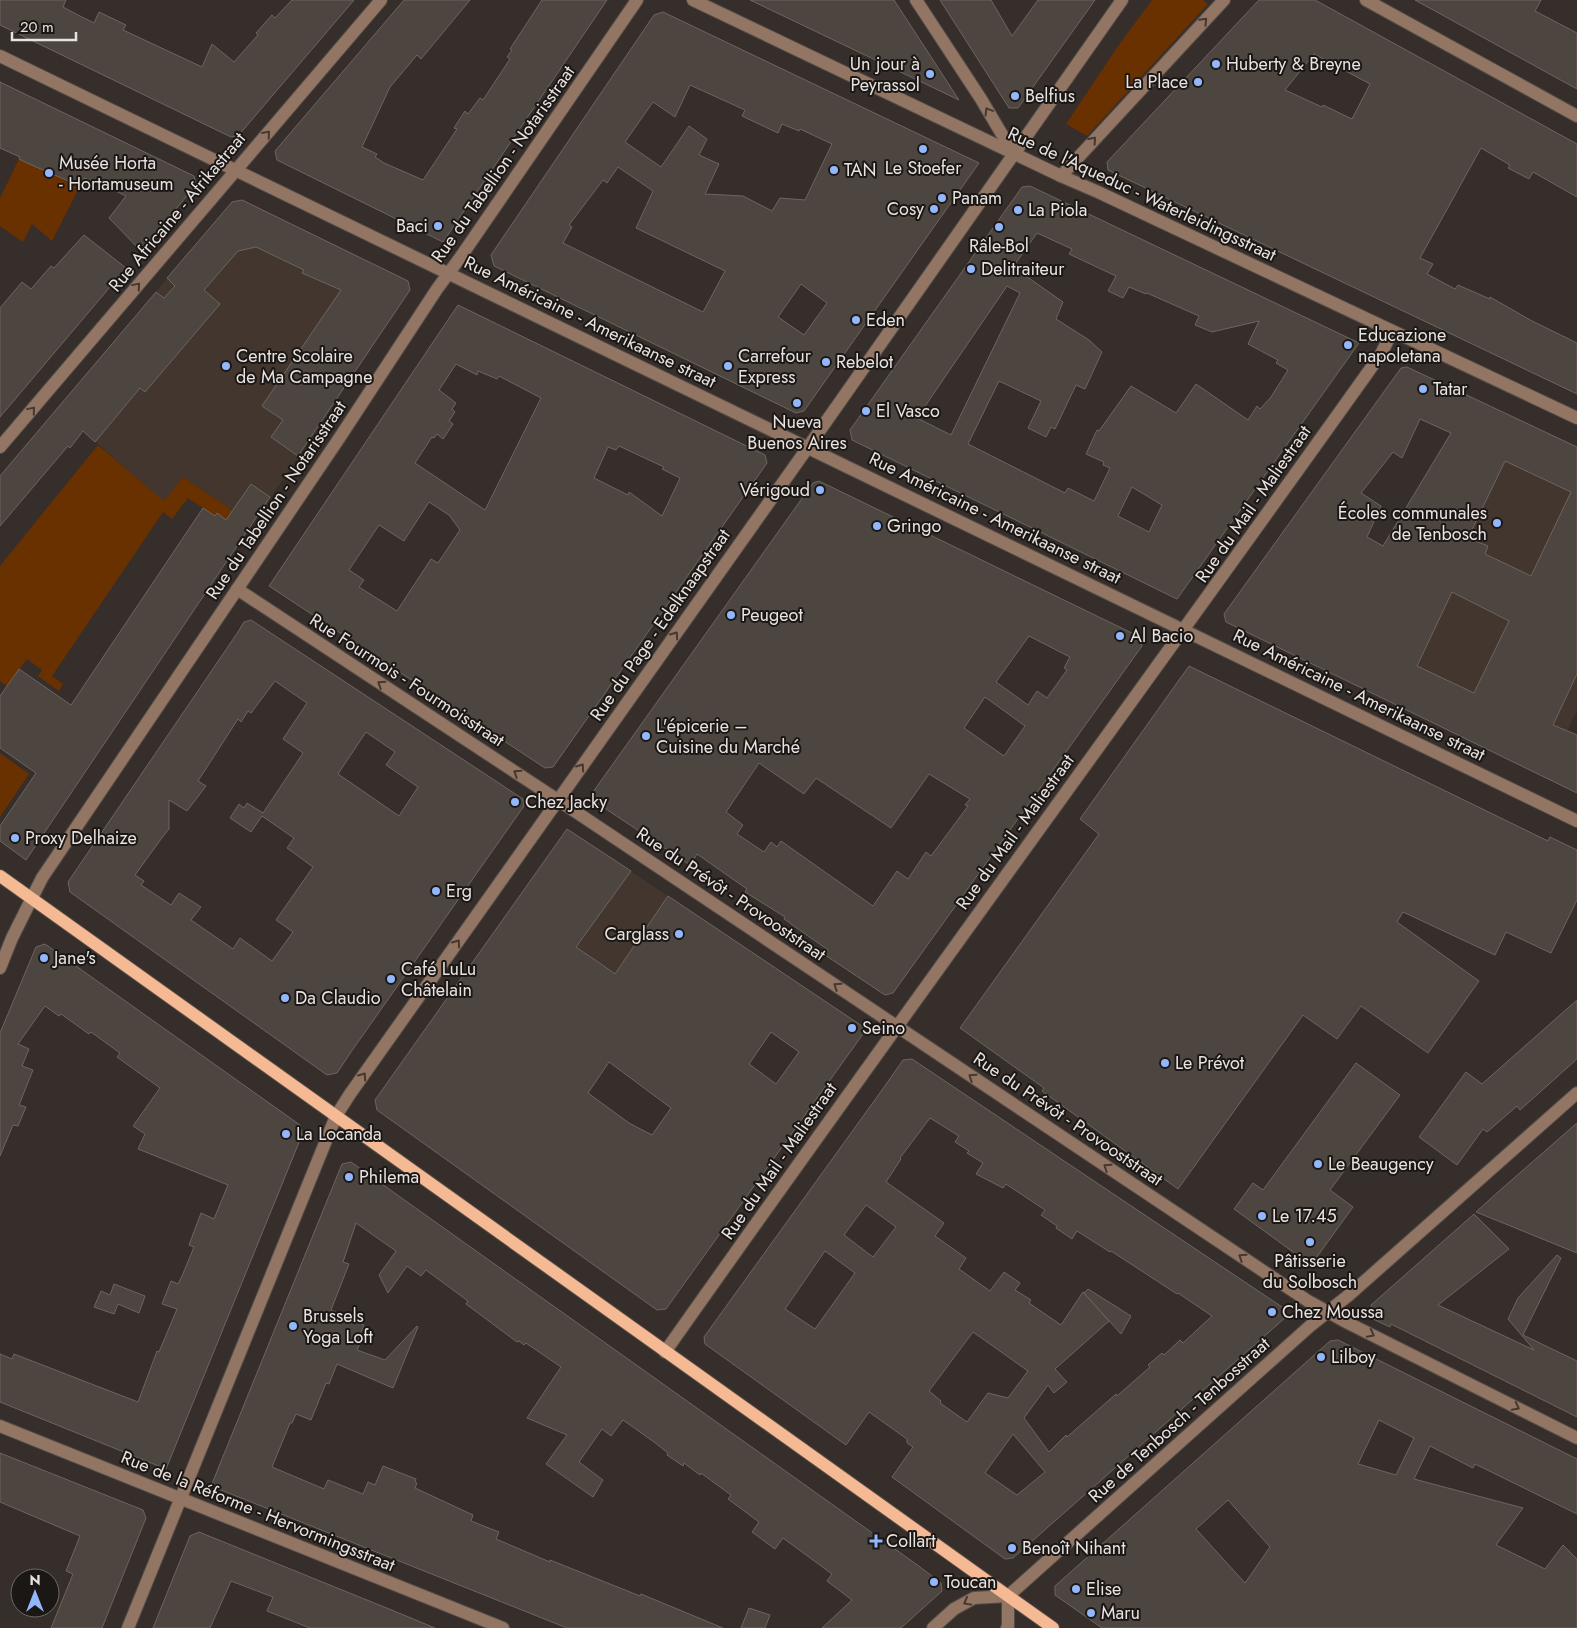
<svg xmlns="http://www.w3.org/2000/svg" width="1577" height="1628" viewBox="0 0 1577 1628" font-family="Jost,sans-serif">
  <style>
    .built { fill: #43362e }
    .green { fill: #693000 }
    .building { fill: #4d4540; stroke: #6e6560; fill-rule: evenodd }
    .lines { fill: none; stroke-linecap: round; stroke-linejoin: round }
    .minor-casing { stroke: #524b47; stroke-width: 14 }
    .major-casing { stroke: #524b47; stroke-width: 14 }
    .minor { stroke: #927563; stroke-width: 12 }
    .major { stroke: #f5b994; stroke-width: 12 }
    .oneway { stroke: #453830 }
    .poi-dot { fill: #92b7fd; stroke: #1b1715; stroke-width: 2 }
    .labels { text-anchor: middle; stroke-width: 4; stroke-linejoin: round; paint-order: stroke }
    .poi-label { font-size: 18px; fill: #e8e3e1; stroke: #1b1715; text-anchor: start }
    .street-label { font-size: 18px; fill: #e8e3e1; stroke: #1b1715 }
  </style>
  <rect width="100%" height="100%" fill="#362e2a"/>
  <!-- built -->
  <g class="built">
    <polygon points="242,200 408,281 410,290 253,524 183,477 164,502 57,408 232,202"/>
    <polygon points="1474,401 1577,448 1577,710 1563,740 1528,722 1510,760 1343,679"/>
    <polygon points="567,829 668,896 615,974 514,903"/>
  </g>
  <!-- green -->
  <g class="green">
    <polygon points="1152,0 1203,0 1208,4 1087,136 1066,124 1118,46"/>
    <polygon points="19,159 80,186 52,241 32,224 23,242 0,226 0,198"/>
    <polygon points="98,445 164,501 183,477 253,524 244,535 233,528 234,526 217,514 215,516 188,498 172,519 163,512 52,676 63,684 59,691 38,676 42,670 27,659 7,686 0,681 0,566"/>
    <polygon points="0,753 29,774 0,817"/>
  </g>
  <!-- building -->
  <g class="building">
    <polygon points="0,0 66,0 63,7 78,15 94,23 99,12 126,25 123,30 202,67 212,44 234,62 258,35 256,33 272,15 275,18 292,0 354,0 238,136 231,137 0,25"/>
    <polygon points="404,0 470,0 421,59 417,55 390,87 362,147 377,154 375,157 384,163 423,180 457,129 454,128 465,111 468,114 480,98 483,100 510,59 507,57 512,50 510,49 542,0 607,0 443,242 277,160 275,151"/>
    <polygon points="750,0 894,0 959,100 796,22"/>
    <polygon points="940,0 991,0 1012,36 1038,0 1095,0 1018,108 1009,108"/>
    <path d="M1259,0H1315L1577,144V197L1533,172L1529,179L1508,168L1510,165L1481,148L1420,258L1433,264L1427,274L1455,289L1458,285L1490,299V297L1532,321L1577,343V394L1108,170L1107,162ZM1314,54L1370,84L1352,119L1323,105L1322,107L1285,90Z"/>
    <polygon points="1415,0 1541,0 1535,11 1577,33 1577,89"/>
    <path d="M663,12L979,163L804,411L796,413L494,266L491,255L654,15ZM690,85L745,110L742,116L778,133L782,124L799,131L800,129L832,144L805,200L780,198L772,211L743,196L705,194L719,164L699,155L707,139L689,126L661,167L625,142L653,102L675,117ZM618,167L653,191L636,228L725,271L703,312L563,243L572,227L569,225L603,180L607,183ZM801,284L827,303L804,335L778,317Z"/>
    <polygon points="0,82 194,176 196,185 141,251 109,218 126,196 91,179 91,181 84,178 80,186 27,163 19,159 20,157 0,148"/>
    <path d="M1030,186L1359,343L1177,599L852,440L850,430L1022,187ZM1037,233L1072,249L1069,254L1116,276L1108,291L1123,298L1129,287L1146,294L1147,293L1199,316L1195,325L1212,332L1259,321L1248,344L1278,360L1276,363L1288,370L1271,397L1260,409L1257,406L1248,420L1196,384L1176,413L1131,386L1099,431L1097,430L1086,454L1104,462L1103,465L1110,468L1094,501L1068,488L1065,493L968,444L999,381L1041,401L1028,428L1046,437L1051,427L1055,429L1076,385L1085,389L1102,352L1089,340L1056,319L1063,302L1013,267ZM1007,286L1020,293L951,435L917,418ZM1132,487L1162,505L1149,532L1118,516Z"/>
    <polygon points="242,200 408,281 410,290 298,456 271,437 283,420 262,406 341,290 302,273 304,270 256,247 238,251 204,290 220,304 145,392 140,388 95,442 83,431 70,448 68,446 0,526 0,476 156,292 164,298 175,286 167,278 232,202"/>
    <polygon points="84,235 126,268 0,417 0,308 22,282 31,289 51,266 54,268"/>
    <path d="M458,305L765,455L767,463L553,767L545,768L269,586ZM456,364L477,375L478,371L497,379L499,376L541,398L485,510L415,463L432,437L434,438L437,434L443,439L453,424L449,421L455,412L452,409L456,403L439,390ZM619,446L664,467L662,469L680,478L662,516L629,492L628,495L594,478L608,447L616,450ZM429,502L449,515L460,530L438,563L431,559L397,611L359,587L364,580L349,570L379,525L404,541Z"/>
    <path d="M1407,367L1577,447V674L1553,725L1577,735V793L1226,622L1224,614L1401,368ZM1420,419L1451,433L1383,546L1367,537L1381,506L1361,493L1393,452L1402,458ZM1505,461L1571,492L1531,576L1485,554L1488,546L1468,538ZM1452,592L1509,621L1474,693L1417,666Z"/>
    <path d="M819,481L1140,637L1142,646L893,993L885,995L825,955L828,950L784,919L785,917L745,892L747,889L697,854L690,865L594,801L593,792L813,483ZM1029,636L1070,657L1064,668L1067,670L1047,698L1037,691L1028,705L996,682ZM985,697L1025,726L1004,756L964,728ZM759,763L804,794L816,778L891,828L929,774L970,799L965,805L968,806L931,856L926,852L908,879L897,871L873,906L781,841L777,847L771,842L764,852L737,834L743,825L726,812Z"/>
    <polygon points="251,484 270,497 26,860 0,841 0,826 36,773 0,748 0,696 19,669 71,705 203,508 215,516 217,513 226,520"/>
    <path d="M251,620L523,799L524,806L351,1052L337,1073L327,1075L70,892L68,882L238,632L244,622ZM275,681L307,703L283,739L303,753L263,813L247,803L244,808L239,804L230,818L251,832L262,816L294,838L287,848L313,867L276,920L293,932L272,961L240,938L233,949L191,920L201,907L179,893L171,905L141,885L144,881L135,875L164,835L169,829V800L187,811L206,786L198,781L238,719L241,722L248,711L251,713ZM366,732L395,752L386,765L418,787L399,816L338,774Z"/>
    <polygon points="1189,666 1548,841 1550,837 1577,850 1577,900 1551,953 1506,932 1495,955 1403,912 1397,922 1479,981 1428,1053 1361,1006 1337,1039 1303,1015 1178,1189 1042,1091 1044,1088 960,1028 1099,834 1080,819"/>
    <path d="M567,829L631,871L576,947L601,964L615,974L668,896L862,1026L863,1034L666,1309L657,1310L377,1110L375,1100ZM771,1032L799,1052L776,1084L749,1064ZM609,1062L671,1108L652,1135L629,1123L588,1093Z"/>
    <polygon points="45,944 300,1125 302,1135 166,1469 0,1402 0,1354 12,1359 14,1354 138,1402 157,1351 159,1352 177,1309 162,1304 171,1281 178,1284 182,1276 194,1247 189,1245 201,1213 214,1219 228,1185 138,1149 145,1134 133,1126 160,1088 117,1057 120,1053 91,1032 89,1034 61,1014 59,1016 45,1006 18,1044 29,1049 22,1066 33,1070 19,1105 26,1107 18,1126 13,1125 0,1156 0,1033 36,947"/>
    <polygon points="1577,1000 1577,1059 1520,1110 1517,1106 1487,1132 1483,1129 1457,1165 1419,1137 1466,1072 1482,1084"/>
    <path d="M912,1059L1285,1309L1286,1317L1013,1558L1005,1559L892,1477L913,1447L907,1443V1439L869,1412L846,1445L705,1344L704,1337L882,1090L903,1060ZM930,1118L959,1136L955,1142L969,1151L967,1153L983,1163L976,1174L1003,1188L1006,1184L1045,1210L1041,1215L1057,1226L1056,1228L1072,1239L1077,1231L1110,1252L1111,1251L1177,1294L1178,1293L1212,1316L1183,1343L1180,1340L1164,1355L1162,1353L1148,1365L1150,1367L1117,1396L1116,1394L1067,1437L1066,1435L1049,1452L1024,1418L1048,1385L1054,1393L1067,1382L1055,1369L1109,1321L1083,1292L1061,1325L1029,1303L1031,1300L1015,1290L1020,1283L1004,1272L990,1291L959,1269L966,1258L935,1236L944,1223L886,1182L901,1159L900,1158ZM866,1205L896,1227L873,1257L844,1235ZM825,1251L855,1273L815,1329L785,1309ZM973,1332L1028,1371L1008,1398L988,1393L967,1422L940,1403L941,1401L929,1391ZM1013,1434L1045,1472L1017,1495L985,1473Z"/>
    <polygon points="1356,1063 1400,1095 1330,1190 1353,1207 1311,1265 1234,1209 1253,1183 1263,1190"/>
    <polygon points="1577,1123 1577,1253 1476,1212 1498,1192"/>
    <polygon points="351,1162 916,1564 941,1583 942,1591 901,1628 822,1628 852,1600 827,1581 832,1574 783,1538 775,1549 752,1532 759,1522 728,1499 731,1495 701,1473 700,1475 684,1463 683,1466 667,1455 668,1453 654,1442 623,1420 611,1436 602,1429 579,1462 603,1480 593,1497 546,1464 567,1435 527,1418 561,1367 526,1343 524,1345 519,1341 517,1342 466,1304 468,1301 426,1270 421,1276 407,1266 388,1293 379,1275 396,1251 356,1223 343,1262 349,1264 331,1310 364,1325 358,1340 361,1341 357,1350 385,1360 417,1326 418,1327 393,1388 337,1364 329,1384 326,1383 311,1420 296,1414 292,1423 290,1423 272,1467 324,1489 328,1480 363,1494 368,1482 375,1485 383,1466 416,1479 415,1482 417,1483 415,1488 473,1515 471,1521 499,1532 496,1539 550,1562 550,1560 640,1596 641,1594 723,1628 567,1628 211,1486 342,1164"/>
    <polygon points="1474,1214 1509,1249 1438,1305 1534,1350 1508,1319 1518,1298 1557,1255 1561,1258 1523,1335 1577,1361 1577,1417 1391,1324 1390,1327 1373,1319 1371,1305"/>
    <polygon points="114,1284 145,1296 139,1313 118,1304 114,1314 94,1307 101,1291 110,1295"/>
    <polygon points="1088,1289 1131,1316 1121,1334 1084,1293"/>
    <path d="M1338,1340L1577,1459V1514L1475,1464L1473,1468L1430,1446L1414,1479L1523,1508L1496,1545L1545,1569L1563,1545L1577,1559V1628H1102L1055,1595V1586L1330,1341ZM1379,1420L1414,1438L1396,1475L1358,1464ZM1228,1500L1270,1547L1245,1583L1196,1529Z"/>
    <polygon points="0,1453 143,1510 146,1518 102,1628 51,1628 73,1574 66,1571 80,1536 0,1502"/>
    <polygon points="199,1532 394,1611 435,1628 310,1628 267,1611 273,1597 231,1581 210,1628 153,1628 190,1536"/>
    <polygon points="749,1608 770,1615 765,1628 741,1628"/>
  </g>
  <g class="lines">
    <!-- minor casing -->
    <g class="minor-casing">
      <g id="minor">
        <polyline points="693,0 1061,176 1098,192 1577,418"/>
        <polyline points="916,0 981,99 1013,153"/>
        <polyline points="1366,0 1577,116"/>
        <polyline points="0,56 1577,821"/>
        <polyline points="1061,176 1224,0"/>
        <polyline points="0,447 381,0"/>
        <polyline points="237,589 579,814 1308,1301 1348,1323 1577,1438"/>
        <polyline points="0,968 12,938 42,878 340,437 437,289 462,255 637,0"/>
        <path d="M665,1352C901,1017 1144,687 1381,354L1392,332"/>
        <polyline points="0,1426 503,1628"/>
        <polyline points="1008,1596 1310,1326 1349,1295 1577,1093"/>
        <polyline points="128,1628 336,1116 350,1094 823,426 1122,0"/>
        <polyline points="933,1628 954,1609 974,1598 1008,1596"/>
        <polyline points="1007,1628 1008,1626 1008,1596"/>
      </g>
    </g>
    <!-- major casing -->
    <g class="major-casing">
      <polyline id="major" points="0,876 1053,1628"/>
    </g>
    <!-- minor -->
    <use href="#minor" class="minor"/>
    <!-- major -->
    <use href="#major" class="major"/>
  </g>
  <!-- one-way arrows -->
  <defs><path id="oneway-chevron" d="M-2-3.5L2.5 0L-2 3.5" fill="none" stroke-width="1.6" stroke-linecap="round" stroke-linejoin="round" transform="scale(1.25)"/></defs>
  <g class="oneway">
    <use href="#oneway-chevron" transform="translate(1204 21) rotate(-46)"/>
    <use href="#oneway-chevron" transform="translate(988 111) rotate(-121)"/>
    <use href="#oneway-chevron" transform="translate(267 134) rotate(-49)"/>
    <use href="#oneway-chevron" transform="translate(1093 140) rotate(-48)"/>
    <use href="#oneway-chevron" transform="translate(137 286) rotate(-50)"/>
    <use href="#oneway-chevron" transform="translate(32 410) rotate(-50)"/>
    <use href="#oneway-chevron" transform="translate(675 635) rotate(-55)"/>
    <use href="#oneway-chevron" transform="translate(381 684) rotate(-147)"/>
    <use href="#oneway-chevron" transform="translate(581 767) rotate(-55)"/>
    <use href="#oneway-chevron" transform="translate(517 773) rotate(-147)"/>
    <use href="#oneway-chevron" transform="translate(457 943) rotate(-55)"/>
    <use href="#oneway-chevron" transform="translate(837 986) rotate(-146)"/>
    <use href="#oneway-chevron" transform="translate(363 1076) rotate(-55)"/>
    <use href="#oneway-chevron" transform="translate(972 1077) rotate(-146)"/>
    <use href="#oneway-chevron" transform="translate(1107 1167) rotate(-146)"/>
    <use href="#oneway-chevron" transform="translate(1242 1257) rotate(-146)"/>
    <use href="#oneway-chevron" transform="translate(1371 1334) rotate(27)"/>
    <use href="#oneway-chevron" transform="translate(1516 1407) rotate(27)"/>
    <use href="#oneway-chevron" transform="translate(967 1602) rotate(151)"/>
  </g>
  <!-- markers -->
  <g class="poi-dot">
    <circle cx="1216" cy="64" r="5"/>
    <circle cx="930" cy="74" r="5"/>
    <circle cx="1198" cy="82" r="5"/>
    <circle cx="1015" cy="96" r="5"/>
    <circle cx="923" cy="149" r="5"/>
    <circle cx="834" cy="170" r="5"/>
    <circle cx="49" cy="173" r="5"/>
    <circle cx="942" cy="198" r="5"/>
    <circle cx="934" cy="209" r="5"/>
    <circle cx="1018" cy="210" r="5"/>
    <circle cx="438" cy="226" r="5"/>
    <circle cx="999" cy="227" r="5"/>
    <circle cx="971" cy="269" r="5"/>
    <circle cx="856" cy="320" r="5"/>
    <circle cx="1348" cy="345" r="5"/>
    <circle cx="826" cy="362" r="5"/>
    <circle cx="226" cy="366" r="5"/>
    <circle cx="728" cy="366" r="5"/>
    <circle cx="1423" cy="389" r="5"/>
    <circle cx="797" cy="403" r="5"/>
    <circle cx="866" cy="411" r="5"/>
    <circle cx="820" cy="490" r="5"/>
    <circle cx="1497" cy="523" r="5"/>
    <circle cx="877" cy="526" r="5"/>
    <circle cx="731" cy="615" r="5"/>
    <circle cx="1120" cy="636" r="5"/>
    <circle cx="646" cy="736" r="5"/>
    <circle cx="515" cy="802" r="5"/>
    <circle cx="15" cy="838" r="5"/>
    <circle cx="436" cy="891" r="5"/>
    <circle cx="679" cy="934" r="5"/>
    <circle cx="44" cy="958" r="5"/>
    <circle cx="391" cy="979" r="5"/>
    <circle cx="285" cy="998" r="5"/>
    <circle cx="852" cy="1028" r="5"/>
    <circle cx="1165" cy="1063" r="5"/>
    <circle cx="286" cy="1134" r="5"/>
    <circle cx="1318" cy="1164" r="5"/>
    <circle cx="349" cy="1177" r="5"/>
    <circle cx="1262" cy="1216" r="5"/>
    <circle cx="1310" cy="1242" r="5"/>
    <circle cx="1272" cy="1312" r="5"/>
    <circle cx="293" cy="1326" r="5"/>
    <circle cx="1321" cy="1357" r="5"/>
    <path d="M873.5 1533.5h5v5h5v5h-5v5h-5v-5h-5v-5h5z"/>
    <circle cx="1012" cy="1548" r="5"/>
    <circle cx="934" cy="1582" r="5"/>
    <circle cx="1076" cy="1589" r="5"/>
    <circle cx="1091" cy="1613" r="5"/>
  </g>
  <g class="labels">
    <!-- poi labels -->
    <g class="poi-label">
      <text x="920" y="70" text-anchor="end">Un jour à<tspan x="920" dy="21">Peyrassol</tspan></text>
      <text x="1226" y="70">Huberty &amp; Breyne</text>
      <text x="1188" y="88" text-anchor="end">La Place</text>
      <text x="1025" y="102">Belfius</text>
      <text x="59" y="169">Musée Horta<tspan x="59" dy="21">- Hortamuseum</tspan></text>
      <text x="923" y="174" text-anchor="middle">Le Stoefer</text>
      <text x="844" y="176">TAN</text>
      <text x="952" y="204">Panam</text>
      <text x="924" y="215" text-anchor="end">Cosy</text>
      <text x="1028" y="216">La Piola</text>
      <text x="428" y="232" text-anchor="end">Baci</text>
      <text x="999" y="252" text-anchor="middle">Râle-Bol</text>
      <text x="981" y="275">Delitraiteur</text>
      <text x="866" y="326">Eden</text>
      <text x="1358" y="341">Educazione<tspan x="1358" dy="21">napoletana</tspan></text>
      <text x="236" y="362">Centre Scolaire<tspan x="236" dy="21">de Ma Campagne</tspan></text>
      <text x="738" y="362">Carrefour<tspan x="738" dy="21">Express</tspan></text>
      <text x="836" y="368">Rebelot</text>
      <text x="1433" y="395">Tatar</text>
      <text x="876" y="417">El Vasco</text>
      <text x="797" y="428" text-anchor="middle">Nueva<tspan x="797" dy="21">Buenos Aires</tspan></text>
      <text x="810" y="496" text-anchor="end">Vérigoud</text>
      <text x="1487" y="519" text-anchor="end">Écoles communales<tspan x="1487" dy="21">de Tenbosch</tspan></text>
      <text x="887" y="532">Gringo</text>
      <text x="741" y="621">Peugeot</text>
      <text x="1130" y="642">Al Bacio</text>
      <text x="656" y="732">L'épicerie –<tspan x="656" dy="21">Cuisine du Marché</tspan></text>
      <text x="525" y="808">Chez Jacky</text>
      <text x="25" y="844">Proxy Delhaize</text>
      <text x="446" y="897">Erg</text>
      <text x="669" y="940" text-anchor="end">Carglass</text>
      <text x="54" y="964">Jane's</text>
      <text x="401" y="975">Café LuLu<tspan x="401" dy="21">Châtelain</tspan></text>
      <text x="295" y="1004">Da Claudio</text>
      <text x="862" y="1034">Seino</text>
      <text x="1175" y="1069">Le Prévot</text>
      <text x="296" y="1140">La Locanda</text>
      <text x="1328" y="1170">Le Beaugency</text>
      <text x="359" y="1183">Philema</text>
      <text x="1272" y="1222">Le 17.45</text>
      <text x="1310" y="1267" text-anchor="middle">Pâtisserie<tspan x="1310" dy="21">du Solbosch</tspan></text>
      <text x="1282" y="1318">Chez Moussa</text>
      <text x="303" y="1322">Brussels<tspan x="303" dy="21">Yoga Loft</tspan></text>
      <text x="1331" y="1363">Lilboy</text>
      <text x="886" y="1547">Collart</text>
      <text x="1022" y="1554">Benoît Nihant</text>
      <text x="944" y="1588">Toucan</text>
      <text x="1086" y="1595">Elise</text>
      <text x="1101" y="1619">Maru</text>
    </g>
    <!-- street labels -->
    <g class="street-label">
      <text transform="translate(503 164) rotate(-55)" y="6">Rue du Tabellion - Notarisstraat</text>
      <text transform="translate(1142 194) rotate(25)" y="6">Rue de l'Aqueduc - Waterleidingsstraat</text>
      <text transform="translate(177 212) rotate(-50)" y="6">Rue Africaine - Afrikastraat</text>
      <text transform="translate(590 322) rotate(26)" y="6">Rue Américaine - Amerikaanse straat</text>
      <text transform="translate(276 500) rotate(-56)" y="6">Rue du Tabellion - Notarisstraat</text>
      <text transform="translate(1253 504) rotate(-55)" y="6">Rue du Mail - Maliestraat</text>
      <text transform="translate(995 518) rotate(26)" y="6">Rue Américaine - Amerikaanse straat</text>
      <text transform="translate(660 625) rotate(-55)" y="6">Rue du Page - Edelknaapstraat</text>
      <text transform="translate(407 680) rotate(33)" y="6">Rue Fourmois - Fourmoisstraat</text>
      <text transform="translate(1359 695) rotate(26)" y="6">Rue Américaine - Amerikaanse straat</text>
      <text transform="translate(1015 832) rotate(-54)" y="6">Rue du Mail - Maliestraat</text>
      <text transform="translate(731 894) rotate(34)" y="6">Rue du Prévôt - Provooststraat</text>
      <text transform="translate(1068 1119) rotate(34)" y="6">Rue du Prévôt - Provooststraat</text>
      <text transform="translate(779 1161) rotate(-55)" y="6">Rue du Mail - Maliestraat</text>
      <text transform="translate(1179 1420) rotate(-42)" y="6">Rue de Tenbosch - Tenbosstraat</text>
      <text transform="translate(258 1511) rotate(22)" y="6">Rue de la Réforme - Hervormingsstraat</text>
    </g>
  </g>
  <!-- north arrow -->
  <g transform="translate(35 1593)"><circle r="24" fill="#1b1715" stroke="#6d6967"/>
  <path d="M0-4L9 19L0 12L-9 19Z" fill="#92b7fd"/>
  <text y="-8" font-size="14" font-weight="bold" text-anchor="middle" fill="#e8e3e1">N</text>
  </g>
  <!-- scale -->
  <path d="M12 32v8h64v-8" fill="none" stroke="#e8e3e1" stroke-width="2.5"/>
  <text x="20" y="32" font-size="15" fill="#e8e3e1" stroke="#1b1715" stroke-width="4" paint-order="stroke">20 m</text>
</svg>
